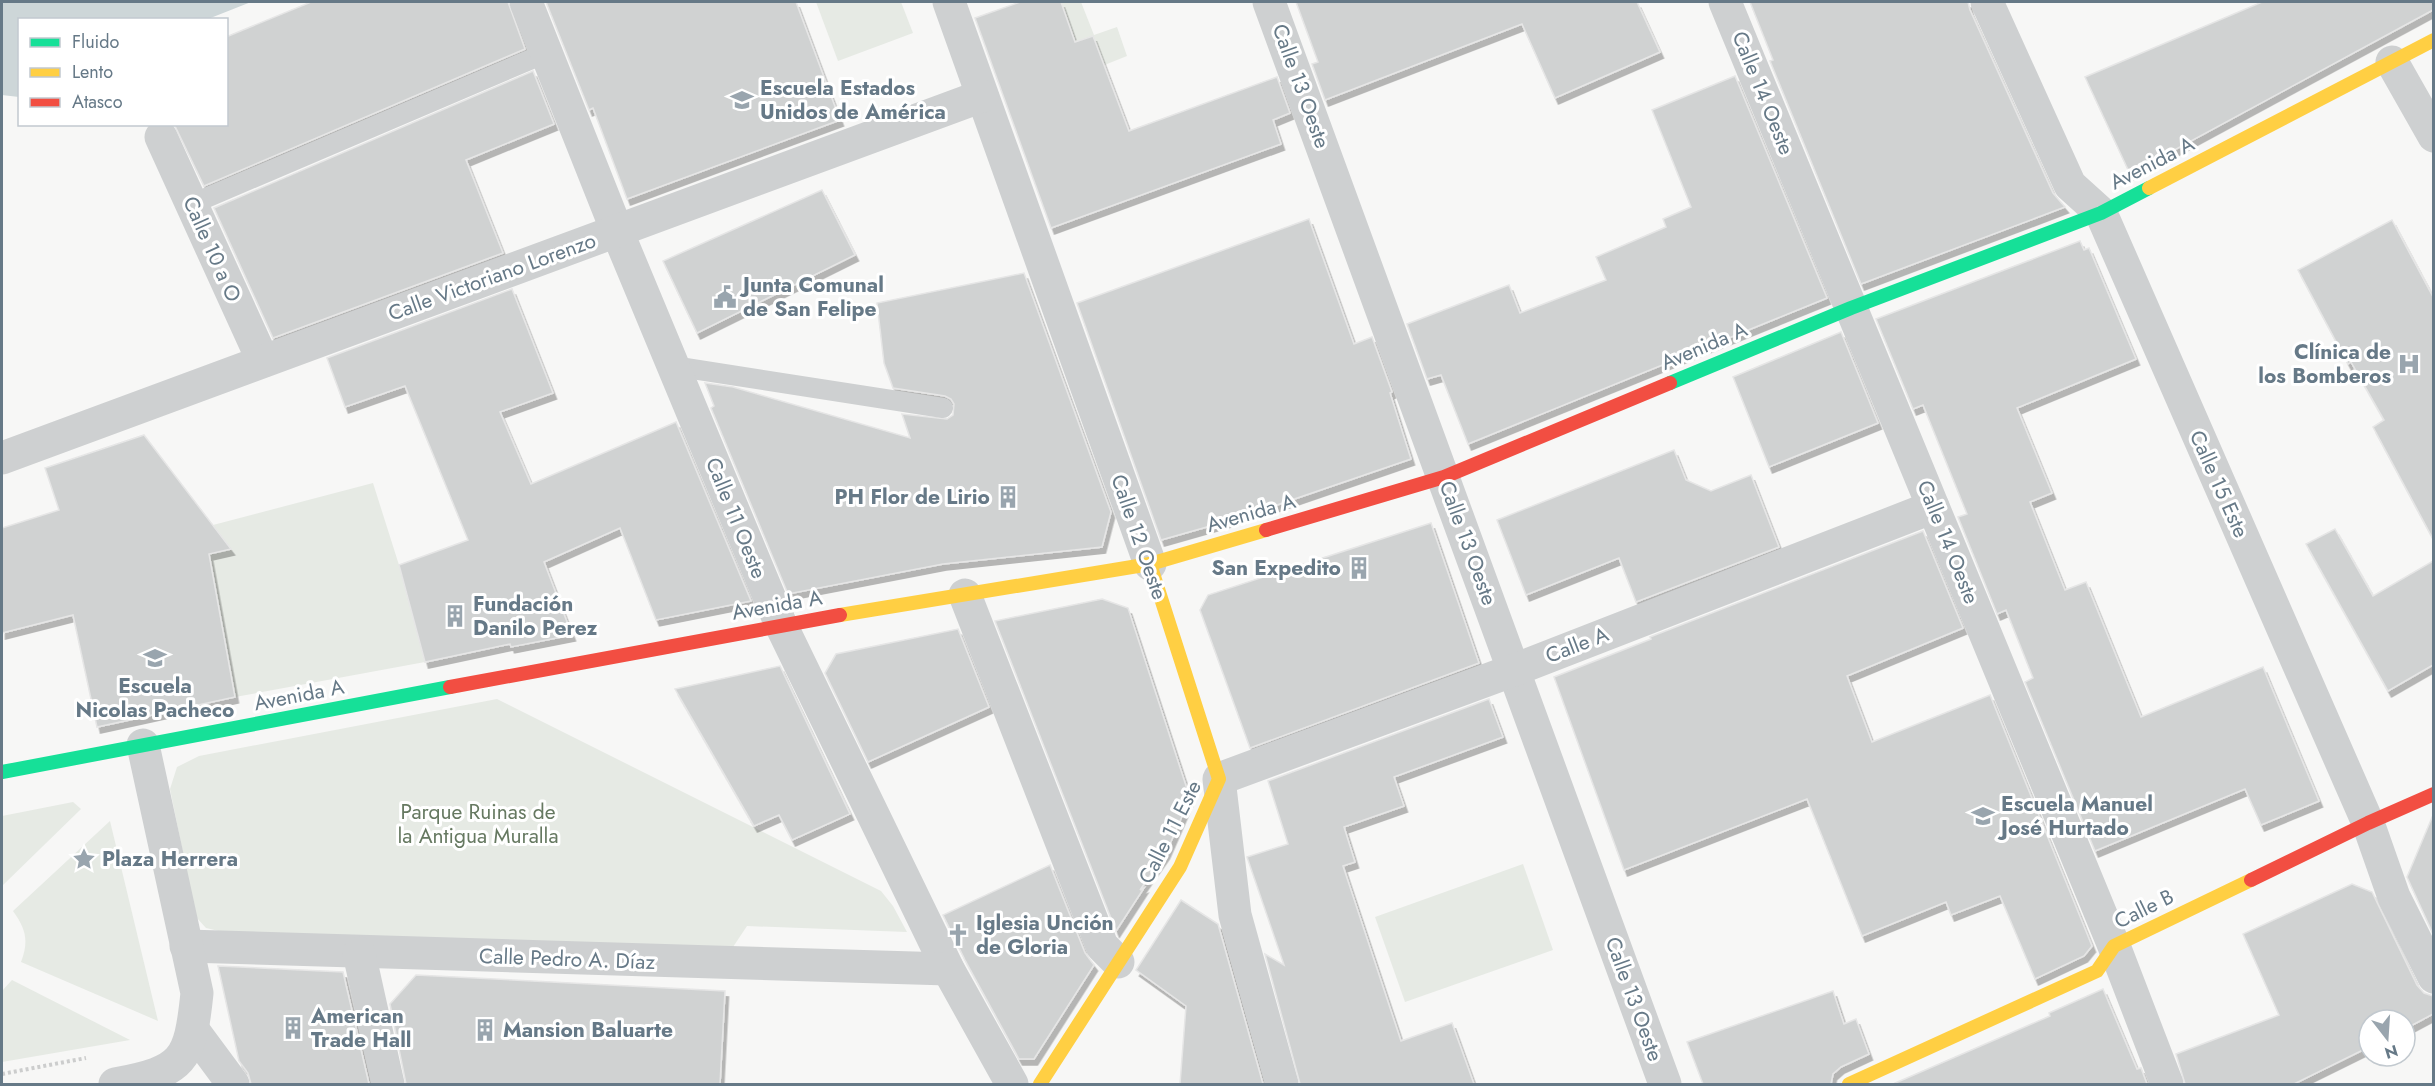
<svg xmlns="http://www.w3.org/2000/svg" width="2435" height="1086" viewBox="0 0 2435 1086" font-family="Jost,sans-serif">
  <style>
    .green { fill: #e6eae4 }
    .water { fill: #cdd6d8 }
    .building { fill: #d0d2d2; stroke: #e6e6e6; stroke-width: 1.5; filter: url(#shadow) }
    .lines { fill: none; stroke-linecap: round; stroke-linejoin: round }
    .path { stroke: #cccdcd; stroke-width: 4; stroke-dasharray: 3 3; stroke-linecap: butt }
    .lane { stroke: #ced0d1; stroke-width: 20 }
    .street { stroke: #ced0d1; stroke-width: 33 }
    .fast { stroke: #16e098; stroke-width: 14 }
    .slow { stroke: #ffcf43; stroke-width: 14 }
    .jam { stroke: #f24e42; stroke-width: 14 }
    .labels { text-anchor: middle; stroke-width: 6; stroke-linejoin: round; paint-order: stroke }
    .street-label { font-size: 21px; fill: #667987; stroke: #fff }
    .poi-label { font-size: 21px; font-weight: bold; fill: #667987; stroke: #fff; text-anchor: start }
    .park-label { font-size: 21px; fill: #667961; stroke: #fff }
  </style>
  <defs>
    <filter id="shadow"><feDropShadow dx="3.5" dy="6" stdDeviation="0" flood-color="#0004"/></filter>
  </defs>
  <rect width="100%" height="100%" fill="#f7f7f6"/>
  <!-- green -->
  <g class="green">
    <polygon points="816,2 901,2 913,33 838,61"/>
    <polygon points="1061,2 1081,2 1094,35 1117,27 1127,56 1087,72"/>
    <polygon points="373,483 399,565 425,662 235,697 209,554 230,549 213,525"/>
    <polygon points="497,699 881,891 893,906 907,932 747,926 727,956 223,932 206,928 196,917 170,789 177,767 199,756"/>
    <polygon points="73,802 81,809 2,886 2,816"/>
    <path d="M110,821L158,1021L21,962C29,941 26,929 13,911Z"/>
    <polygon points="1523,864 1553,950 1405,1002 1375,917"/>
    <polygon points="12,980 130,1040 2,1062 2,991"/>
  </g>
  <!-- water -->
  <polygon class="water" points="2,2 251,2 208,19 20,20 19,97 2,95"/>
  <!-- building -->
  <g class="building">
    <polygon points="311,2 508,2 525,49 204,186 174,124 226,124 226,37"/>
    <polygon points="546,2 796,2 840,120 627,199 593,108 589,110"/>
    <polygon points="1020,2 1061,2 1075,42 1093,36 1129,131 1277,77 1290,113 1273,120 1281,144 1051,228 975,18"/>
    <polygon points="1296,2 1637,2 1660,52 1555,98 1522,24 1325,100 1312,64 1318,62"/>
    <polygon points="1750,2 1968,2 1970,10 2053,193 2065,207 1861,284 1770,61 1773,60"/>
    <polygon points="2262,2 2433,2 2433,10 2130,174 2085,77"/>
    <polygon points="533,71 554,124 466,160 503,253 273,338 214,208"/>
    <polygon points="1735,76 1827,298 1468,444 1441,375 1427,379 1407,324 1509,285 1520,313 1606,280 1596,257 1666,227 1663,219 1691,207 1652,110"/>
    <polygon points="822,190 855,255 697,333 663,261"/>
    <polygon points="1309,219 1354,344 1372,337 1392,392 1390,393 1411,459 1242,517 1161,540 1077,303"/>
    <polygon points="2392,220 2433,297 2433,539 2373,427 2384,420 2351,362 2348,364 2298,270"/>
    <polygon points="2080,241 2084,250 2089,248 2136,359 2017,408 2052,493 2030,502 2065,590 2086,582 2141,717 2263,667 2319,801 2261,825 2245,789 2095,851 2025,682 2033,678 2006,610 1997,614 1958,517 1967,514 1923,405 1913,409 1876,319"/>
    <polygon points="1024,273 1111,512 1102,547 943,564 788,594 711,408 714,406 705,383 733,387 910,438 902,414 947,419 953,415 954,404 951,399 945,396 893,388 884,363 877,303"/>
    <polygon points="512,289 553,393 500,412 531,484 676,422 751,601 656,620 620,528 544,562 572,635 511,647 510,644 425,662 399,565 468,540 405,386 345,407 327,358"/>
    <polygon points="1841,332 1878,423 1769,467 1733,377"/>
    <polygon points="144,435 231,549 209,554 235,697 97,727 73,615 2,633 2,528 59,510 45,468"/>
    <polygon points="1674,450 1686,480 1711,491 1751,475 1779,547 1636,602 1619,558 1526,595 1497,520"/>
    <polygon points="1431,523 1479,663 1250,748 1200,610 1208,595"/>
    <polygon points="2335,529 2373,596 2433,561 2433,665 2388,691 2306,544"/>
    <polygon points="1923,531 1963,628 1847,676 1872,742 1990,695 2092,946 2084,956 2035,979 2000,896 1951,915 1946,902 1862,936 1807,799 1624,870 1554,677 1651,639 1650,637"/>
    <polygon points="1102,599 1128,608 1190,798 1166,853 1140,890 1144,888 1116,931 995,621"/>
    <polygon points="958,629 989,707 868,762 825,673 836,654"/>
    <polygon points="780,666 850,814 792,840 779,815 754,826 675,689"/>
    <polygon points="1489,699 1503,737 1394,777 1404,806 1344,827 1355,862 1343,866 1401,1041 1452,1023 1474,1084 1300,1084 1265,954 1284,965 1247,857 1288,844 1268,781"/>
    <polygon points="2433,815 2433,934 2407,877"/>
    <polygon points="1050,865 1085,953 1094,965 1034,1059 1019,1059 965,960 943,915"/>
    <polygon points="2352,884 2372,892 2417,985 2424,993 2433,996 2433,1014 2405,1029 2405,1020 2369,1020 2369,1047 2294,1084 2185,1084 2176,1054 2279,1015 2243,934"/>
    <polygon points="1181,900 1218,924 1263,1084 1180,1084 1186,1006 1136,970"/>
    <polygon points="218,966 343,972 369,1084 251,1084 248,1073 239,1061"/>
    <polygon points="416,975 725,991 720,1084 406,1084 390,1004"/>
    <polygon points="2103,989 2137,1069 2141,1068 2147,1084 1893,1084 2050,1016 2049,1013"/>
    <polygon points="1833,991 1844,1024 1856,1019 1869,1054 1841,1067 1833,1074 1831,1084 1703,1084 1687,1042"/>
  </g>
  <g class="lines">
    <!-- path -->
    <polyline class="path" points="2,1074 86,1058"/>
    <!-- lane -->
    <g class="lane">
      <polyline points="192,204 546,53"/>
      <polyline points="673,366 943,408"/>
    </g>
    <!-- street -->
    <g class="street">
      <polyline points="526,2 617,231 781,625 948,969 1012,1084"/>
      <polyline points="949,2 1150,564"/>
      <polyline points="1269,2 1665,1084"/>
      <polyline points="1725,2 2114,946 2167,1084"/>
      <polyline points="1987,2 2070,185 2101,213 2368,823 2394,897 2434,977"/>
      <polyline points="2392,62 2434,136"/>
      <polyline points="161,137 263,361"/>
      <polyline points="2,458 982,96"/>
      <polyline points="965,595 1102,946 1118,962"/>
      <polyline points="186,946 948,969"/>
      <polyline points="359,953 388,1084"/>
      <polyline points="193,1030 233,1084"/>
      <path d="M115,1084C184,1071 190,1061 197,993L143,745"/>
      <polyline points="1282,1084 1235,915 1219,779 1514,670 1933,507"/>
    </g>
    <!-- fast -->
    <g class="fast">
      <polyline points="1670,383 1851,308 2101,213 2149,188"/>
      <polyline points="2,772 450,687"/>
    </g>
    <!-- slow -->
    <g class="slow">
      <polyline points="2149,188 2434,40"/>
      <polyline points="840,615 1150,564 1266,530"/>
      <polyline points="1040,1084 1180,867 1219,779 1150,564"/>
      <polyline points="1849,1084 2097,971 2114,946 2251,880"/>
    </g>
    <!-- jam -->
    <g class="jam">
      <polyline points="1266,530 1444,477 1670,383"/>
      <polyline points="450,687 840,615"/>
      <polyline points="2251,880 2368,823 2434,794"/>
    </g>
  </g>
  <!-- icons -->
  <defs>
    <g id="school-bare" transform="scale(1.8)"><path d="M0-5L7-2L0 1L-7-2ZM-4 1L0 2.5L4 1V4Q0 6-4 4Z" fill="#99a5ae" stroke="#fff" stroke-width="2.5" paint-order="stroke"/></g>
    <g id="civic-bare" transform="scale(1.8)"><path d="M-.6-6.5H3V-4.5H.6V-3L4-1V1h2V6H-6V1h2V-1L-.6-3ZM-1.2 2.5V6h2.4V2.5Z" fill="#99a5ae" stroke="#fff" stroke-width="2.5" paint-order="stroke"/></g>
    <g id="hospital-bare" transform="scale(1.8)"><path d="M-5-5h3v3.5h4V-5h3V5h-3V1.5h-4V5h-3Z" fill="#99a5ae" stroke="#fff" stroke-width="2.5" paint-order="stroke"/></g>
    <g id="building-bare" transform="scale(1.8)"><path d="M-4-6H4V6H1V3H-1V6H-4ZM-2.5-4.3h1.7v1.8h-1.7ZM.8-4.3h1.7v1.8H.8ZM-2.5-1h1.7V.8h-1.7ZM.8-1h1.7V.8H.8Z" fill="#99a5ae" stroke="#fff" stroke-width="2.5" paint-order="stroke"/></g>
    <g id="sight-bare" transform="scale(1.8)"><path d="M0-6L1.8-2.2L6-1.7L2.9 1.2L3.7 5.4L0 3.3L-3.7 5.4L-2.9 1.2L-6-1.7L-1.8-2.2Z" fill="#99a5ae" stroke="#fff" stroke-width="2.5" paint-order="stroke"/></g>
    <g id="church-bare" transform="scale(1.8)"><path d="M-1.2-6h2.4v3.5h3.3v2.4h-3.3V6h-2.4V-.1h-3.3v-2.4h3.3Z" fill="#99a5ae" stroke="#fff" stroke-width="2.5" paint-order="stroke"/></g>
  </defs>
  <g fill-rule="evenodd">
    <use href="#school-bare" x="742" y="100"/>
    <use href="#civic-bare" x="725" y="297"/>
    <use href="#hospital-bare" x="2409" y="364"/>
    <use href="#building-bare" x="1008" y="497"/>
    <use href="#building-bare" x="1359" y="568"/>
    <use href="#building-bare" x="455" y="616"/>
    <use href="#school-bare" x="155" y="658"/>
    <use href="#school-bare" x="1983" y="816"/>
    <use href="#sight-bare" x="84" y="859"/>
    <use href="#church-bare" x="958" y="935"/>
    <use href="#building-bare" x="293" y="1028"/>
    <use href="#building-bare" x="485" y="1030"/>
  </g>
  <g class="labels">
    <!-- street labels -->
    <g class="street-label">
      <text transform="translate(1301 86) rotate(70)" y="7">Calle 13 Oeste</text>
      <text transform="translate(1763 93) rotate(68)" y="7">Calle 14 Oeste</text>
      <text transform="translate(2152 163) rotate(-27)" y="7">Avenida A</text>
      <text transform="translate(212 249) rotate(66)" y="7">Calle 10 a O</text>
      <text transform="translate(492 277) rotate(-20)" y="7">Calle Victoriano Lorenzo</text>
      <text transform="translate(1704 346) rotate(-23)" y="7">Avenida A</text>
      <text transform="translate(2219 484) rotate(66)" y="7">Calle 15 Este</text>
      <text transform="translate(1251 513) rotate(-16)" y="7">Avenida A</text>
      <text transform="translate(736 518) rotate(68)" y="7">Calle 11 Oeste</text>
      <text transform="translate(1139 537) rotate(71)" y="7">Calle 12 Oeste</text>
      <text transform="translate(1948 542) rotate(68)" y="7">Calle 14 Oeste</text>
      <text transform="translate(1468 543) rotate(70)" y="7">Calle 13 Oeste</text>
      <text transform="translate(777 605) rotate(-10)" y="7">Avenida A</text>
      <text transform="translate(1577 645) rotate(-21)" y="7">Calle A</text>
      <text transform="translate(299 695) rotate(-11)" y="7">Avenida A</text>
      <text transform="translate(1170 832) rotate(-63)" y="7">Calle 11 Este</text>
      <text transform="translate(2144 909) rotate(-26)" y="7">Calle B</text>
      <text transform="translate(567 959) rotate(2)" y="7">Calle Pedro A. Díaz</text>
      <text transform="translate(1634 999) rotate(70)" y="7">Calle 13 Oeste</text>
    </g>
    <!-- poi labels -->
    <g class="poi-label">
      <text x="760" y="95">Escuela Estados<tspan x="760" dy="24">Unidos de América</tspan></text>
      <text x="743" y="292">Junta Comunal<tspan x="743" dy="24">de San Felipe</tspan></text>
      <text x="2391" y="359" text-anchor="end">Clínica de<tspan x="2391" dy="24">los Bomberos</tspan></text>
      <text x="990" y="504" text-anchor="end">PH Flor de Lirio</text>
      <text x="1341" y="575" text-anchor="end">San Expedito</text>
      <text x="473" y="611">Fundación<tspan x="473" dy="24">Danilo Perez</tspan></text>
      <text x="155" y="693" text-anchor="middle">Escuela<tspan x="155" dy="24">Nicolas Pacheco</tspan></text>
      <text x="2001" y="811">Escuela Manuel<tspan x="2001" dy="24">José Hurtado</tspan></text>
      <text x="102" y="866">Plaza Herrera</text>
      <text x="976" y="930">Iglesia Unción<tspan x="976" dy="24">de Gloria</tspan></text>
      <text x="311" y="1023">American<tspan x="311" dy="24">Trade Hall</tspan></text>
      <text x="503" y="1037">Mansion Baluarte</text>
    </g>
    <!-- park labels -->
    <g class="park-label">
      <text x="478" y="819">Parque Ruinas de<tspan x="478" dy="24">la Antigua Muralla</tspan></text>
    </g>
  </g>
  <!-- border -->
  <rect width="2435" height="1086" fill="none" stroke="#667987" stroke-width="6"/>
  <!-- legend -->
  <rect x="18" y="18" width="210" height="108" fill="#ffffff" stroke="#c2c9cf" stroke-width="1.5"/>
  <rect x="30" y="38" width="30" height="9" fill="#16e098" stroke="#c2c9cf" stroke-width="1.5"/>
  <text x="72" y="48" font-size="18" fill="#667987">Fluido</text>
  <rect x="30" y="68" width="30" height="9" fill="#ffcf43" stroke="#c2c9cf" stroke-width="1.5"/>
  <text x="72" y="78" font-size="18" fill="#667987">Lento</text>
  <rect x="30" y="98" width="30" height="9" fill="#f24e42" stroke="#c2c9cf" stroke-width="1.5"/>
  <text x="72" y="108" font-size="18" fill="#667987">Atasco</text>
  <!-- north arrow -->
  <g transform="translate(2387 1038) rotate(163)"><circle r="28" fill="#ffffff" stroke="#c2c9cf" stroke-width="1.5"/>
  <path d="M0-4.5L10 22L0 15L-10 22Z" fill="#99a5ae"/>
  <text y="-9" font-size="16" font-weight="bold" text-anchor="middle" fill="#667987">N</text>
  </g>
</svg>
